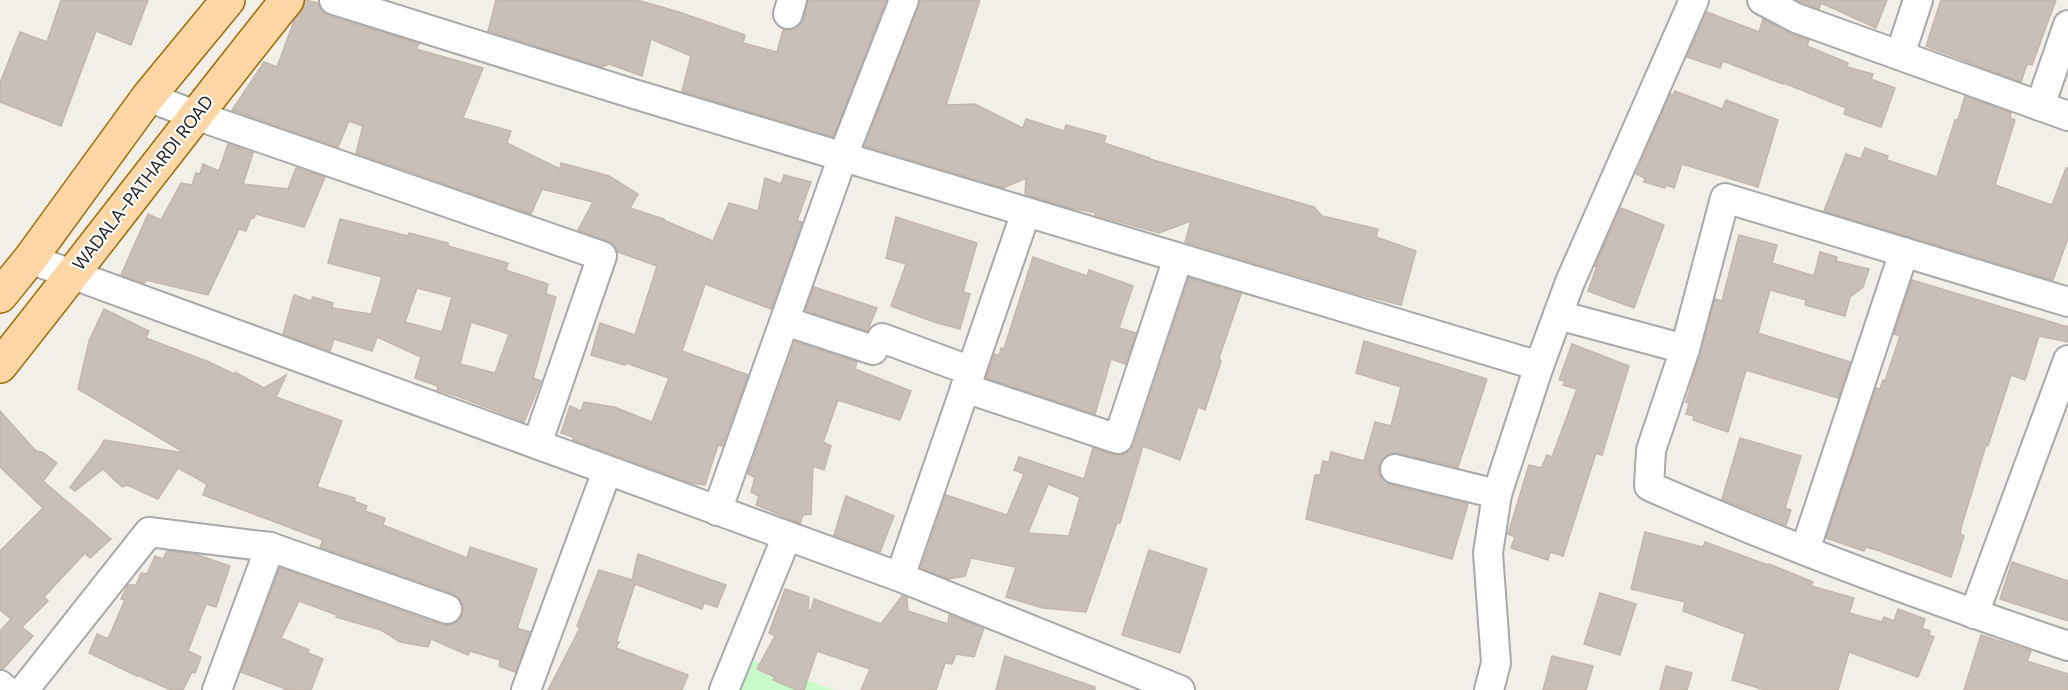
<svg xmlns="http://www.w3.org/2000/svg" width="2068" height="690" viewBox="0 0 2068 690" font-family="'DM Sans',sans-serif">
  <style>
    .park { fill: #c8facc }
    .building { fill: #c7bfb8; stroke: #c4b6ab; stroke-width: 1.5; fill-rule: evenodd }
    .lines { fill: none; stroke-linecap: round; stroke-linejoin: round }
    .minor-casing { stroke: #a9a9a9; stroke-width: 32 }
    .major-casing { stroke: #a06b00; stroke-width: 36 }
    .minor { stroke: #fff; stroke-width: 28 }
    .major { stroke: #fcd6a4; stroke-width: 33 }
    .labels { text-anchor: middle; stroke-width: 4.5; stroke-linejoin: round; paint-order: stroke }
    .street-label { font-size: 18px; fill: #222; stroke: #fff }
  </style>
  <rect width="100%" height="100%" fill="#f2efe9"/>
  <!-- park -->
  <polygon class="park" points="739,655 834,690 724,690"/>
  <!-- building -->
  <g class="building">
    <polygon points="61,0 148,0 131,45 96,31 61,126 0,102 0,83 20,32 47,42"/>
    <polygon points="305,0 318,3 322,11 329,16 419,44 416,49 483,68 463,118 511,131 507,143 560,169 561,163 609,176 638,194 630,208 664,219 663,220 713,241 729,203 758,211 765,178 781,184 784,175 811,182 797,221 802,222 771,309 705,284 682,351 748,375 722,446 718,445 705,485 691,483 573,440 573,437 561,433 570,406 581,411 584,402 614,407 652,422 669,378 626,363 625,365 591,355 600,323 635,335 657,266 618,252 614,245 608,241 578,230 593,202 542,189 531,214 356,153 363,126 349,121 338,147 232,110 264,62 277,67 294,21 302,11"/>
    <polygon points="496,0 637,0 679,12 745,35 743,43 777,52 783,30 793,30 800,25 804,19 808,0 886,0 833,137 682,91 691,56 651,39 642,76 609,64 602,67 488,31"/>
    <polygon points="920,0 980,0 946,105 975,104 1023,128 1026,119 1064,131 1066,125 1106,136 1104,143 1150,158 1150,159 1314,207 1322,216 1378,229 1376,237 1416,251 1401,305 1358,294 1185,242 1191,221 1159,233 1095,215 1096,213 1066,207 1025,194 1026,178 1003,188 865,146"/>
    <polygon points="1797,0 1887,0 1876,28 1821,3 1819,9"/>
    <polygon points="1941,0 2056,0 2032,65 2027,64 2021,82 1926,46"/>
    <polygon points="1707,12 1759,32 1763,19 1788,33 1809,40 1807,46 1848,63 1847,67 1873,74 1871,79 1895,88 1881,127 1844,114 1846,108 1784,83 1783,84 1723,61 1720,68 1687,57"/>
    <polygon points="1675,91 1722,109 1726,100 1778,120 1758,187 1682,164 1674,188 1666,185 1665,188 1644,182 1645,178 1636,174 1670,94 1673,95"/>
    <polygon points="1965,96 2011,113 2010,118 2015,120 1995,185 2052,205 2066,168 2068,168 2068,238 2053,280 1824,211 1846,154 1861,159 1865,148 1888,156 1887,160 1937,177 1955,120 1958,120"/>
    <polygon points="228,144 253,153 243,184 288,189 296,168 325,177 304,227 256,214 254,218 251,218 246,231 239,229 208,295 146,280 144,283 121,275 148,214 161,220 181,183 192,185 196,173 200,174 203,164 219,171"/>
    <polygon points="1621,208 1664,225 1634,308 1588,291 1597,266 1595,266"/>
    <polygon points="896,217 977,243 963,292 970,294 960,329 934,322 891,306 906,264 886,258"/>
    <path d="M340,219L408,236L409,233L448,243V246L508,263L506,270L548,284L546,294L556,297L533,378L541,381L524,422L457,396L437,390L438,386L415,378L421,357L377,337L372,351L334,339L330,351L283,334L294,295L311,301L313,297L333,303L332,308L371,314L382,277L328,263ZM417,288L452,297L442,332L405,322ZM471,322L509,334L495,373L460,364Z"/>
    <polygon points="1739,235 1777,245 1772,263 1814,276 1820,252 1837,257 1836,261 1869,269 1863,287 1850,297 1845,316 1805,305 1806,300 1770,290 1758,333 1850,362 1838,398 1746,370 1728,432 1693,420 1694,416 1686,414 1689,403 1686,402 1715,299 1722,301"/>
    <polygon points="1033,257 1087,276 1089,270 1133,286 1119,328 1136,333 1125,364 1111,359 1095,414 986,378 995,354 999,356 1001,348 1004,349"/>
    <path d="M1189,278L1241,294L1219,358L1221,361L1205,410L1198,407L1180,460L1143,446L1120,523H1117L1086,612L1043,608L1006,597L1016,567L971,558L965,576L948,579L921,568L946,495L1007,515L1024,474L1014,470L1019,457L1084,479L1093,448L1113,455H1122L1129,451L1134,444ZM1048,484L1080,497L1069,536L1028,533Z"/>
    <polygon points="1912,280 2068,327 2068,342 2039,336 2025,380 2011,375 1988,446 1986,445 1961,528 1960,534 1964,536 1951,577 1880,551 1866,547 1864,551 1826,538 1876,388 1880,389 1883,380 1885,381 1900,336 1894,334"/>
    <polygon points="814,287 877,308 867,331 806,310"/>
    <polygon points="104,309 149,331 146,338 209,362 234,374 235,372 264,388 286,375 276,397 342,421 317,487 355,498 354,501 367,506 365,511 385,518 383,525 467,558 470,547 537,569 517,628 530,632 515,672 499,666 500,660 470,651 468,655 431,639 428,647 400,642 381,630 336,617 337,615 299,601 281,638 309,650 308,653 323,659 311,690 288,690 241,672 280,568 442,625 451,625 458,621 463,614 463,605 459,598 452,593 320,547 323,540 203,495 207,484 178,468 158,499 127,485 122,487 103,469 75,491 70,487 100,448 104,440 185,453 78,389 89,341"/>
    <polygon points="1364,341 1487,379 1458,467 1398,453 1390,453 1384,457 1379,466 1379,474 1384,481 1391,485 1468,504 1452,559 1306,519 1315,475 1320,475 1323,461 1329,462 1331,452 1364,461 1375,422 1391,426 1401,387 1356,373"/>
    <polygon points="795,342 857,362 855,369 911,391 900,420 838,400 823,442 831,446 824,470 813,466 811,514 803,515 800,523 756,505 759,496 751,492 755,477 748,474"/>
    <polygon points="1572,344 1629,366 1602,455 1596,453 1563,556 1550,552 1548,560 1511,548 1515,537 1508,534 1529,465 1541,468 1547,455 1552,457 1577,389 1563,385 1565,381 1559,380"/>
    <polygon points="0,411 36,451 42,452 57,463 43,481 111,539 90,558 85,553 44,597 48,601 22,627 33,636 3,669 0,669 0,631 11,619 0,610 0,551 43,508 0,467"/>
    <polygon points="1740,438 1801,456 1785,508 1791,510 1786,525 1722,499"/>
    <polygon points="846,496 894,516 880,552 834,535"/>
    <polygon points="1645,532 1703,547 1705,542 1768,565 1769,564 1813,582 1811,586 1854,598 1849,613 1882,622 1884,617 1894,621 1898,609 1925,619 1922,628 1930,631 1929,635 1934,637 1918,677 1849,652 1838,690 1765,690 1732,680 1745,634 1683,611 1685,602 1631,589"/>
    <polygon points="1149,550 1207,569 1180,653 1122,635"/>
    <polygon points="167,551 198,555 230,566 216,607 206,604 188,651 201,657 195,673 192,672 183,690 171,690 137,675 137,676 89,653 97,634 108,639 125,600 121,599 127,586 128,585 136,585 141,573 147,574 155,556 163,559"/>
    <polygon points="638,554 726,585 717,607 704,603 702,609 635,584 616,642 619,642 616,648 688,675 682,690 548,690 580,628 577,626 599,570 632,580"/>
    <polygon points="2012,562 2068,581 2068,621 2000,599"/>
    <polygon points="785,589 809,597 808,610 811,610 814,599 881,624 902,596 907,598 908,611 948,624 949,615 984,628 974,657 956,654 952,664 945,663 936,690 861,690 870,669 817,651 804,690 797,690 773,680 775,677 757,669 775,636 769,633"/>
    <polygon points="1600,593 1636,604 1620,655 1584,644"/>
    <polygon points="1981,635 2031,651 2027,661 2068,674 2068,690 1964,690"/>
    <polygon points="1005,656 1095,687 1095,690 996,690"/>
    <polygon points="1552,656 1593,666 1586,690 1543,690"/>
    <polygon points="1666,666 1692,673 1687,690 1660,690"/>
  </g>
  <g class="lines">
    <!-- minor casing -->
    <g class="minor-casing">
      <g id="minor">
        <polyline points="334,0 634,94 1539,366"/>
        <polyline points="1762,0 1796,18 2068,116"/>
        <polyline points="788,14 792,0"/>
        <polyline points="1900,55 1918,0"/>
        <polyline points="148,97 195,115 602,256 537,444"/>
        <polyline points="2040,106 2068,25"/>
        <polyline points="30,259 900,577 1180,690"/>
        <path d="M1558,315L1685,349L1651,450L1649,486C1785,546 1926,598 2068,646"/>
        <polyline points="785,321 873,350"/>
        <polyline points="882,338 971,371"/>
        <polyline points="1685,349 1725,198 2068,302"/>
        <polyline points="965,388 1118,439 1178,258"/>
        <polyline points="1395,469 1497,494"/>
        <polyline points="717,511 843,156 904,0"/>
        <polyline points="1805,550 1904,252"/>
        <polyline points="900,577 1026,212"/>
        <polyline points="1974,614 2068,360"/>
        <polyline points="0,685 6,690"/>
        <polyline points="24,690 149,532 270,547 447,609"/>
        <polyline points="217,690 270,547"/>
        <polyline points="526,690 607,471"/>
        <polyline points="724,690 787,536"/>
        <polyline points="1489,690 1496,663 1488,553 1497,494 1539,366 1570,282 1694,0"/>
      </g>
    </g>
    <!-- major casing -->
    <g class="major-casing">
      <g id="major">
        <polyline points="0,296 30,259 148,97 228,0"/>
        <path d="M0,366C97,244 190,121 287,0"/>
      </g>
    </g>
    <!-- minor -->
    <use href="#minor" class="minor"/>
    <!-- major -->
    <use href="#major" class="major"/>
  </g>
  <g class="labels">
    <!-- street labels -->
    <g class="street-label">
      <text transform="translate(143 183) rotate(-52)" y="6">WADALA-PATHARDI ROAD</text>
    </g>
  </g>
</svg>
